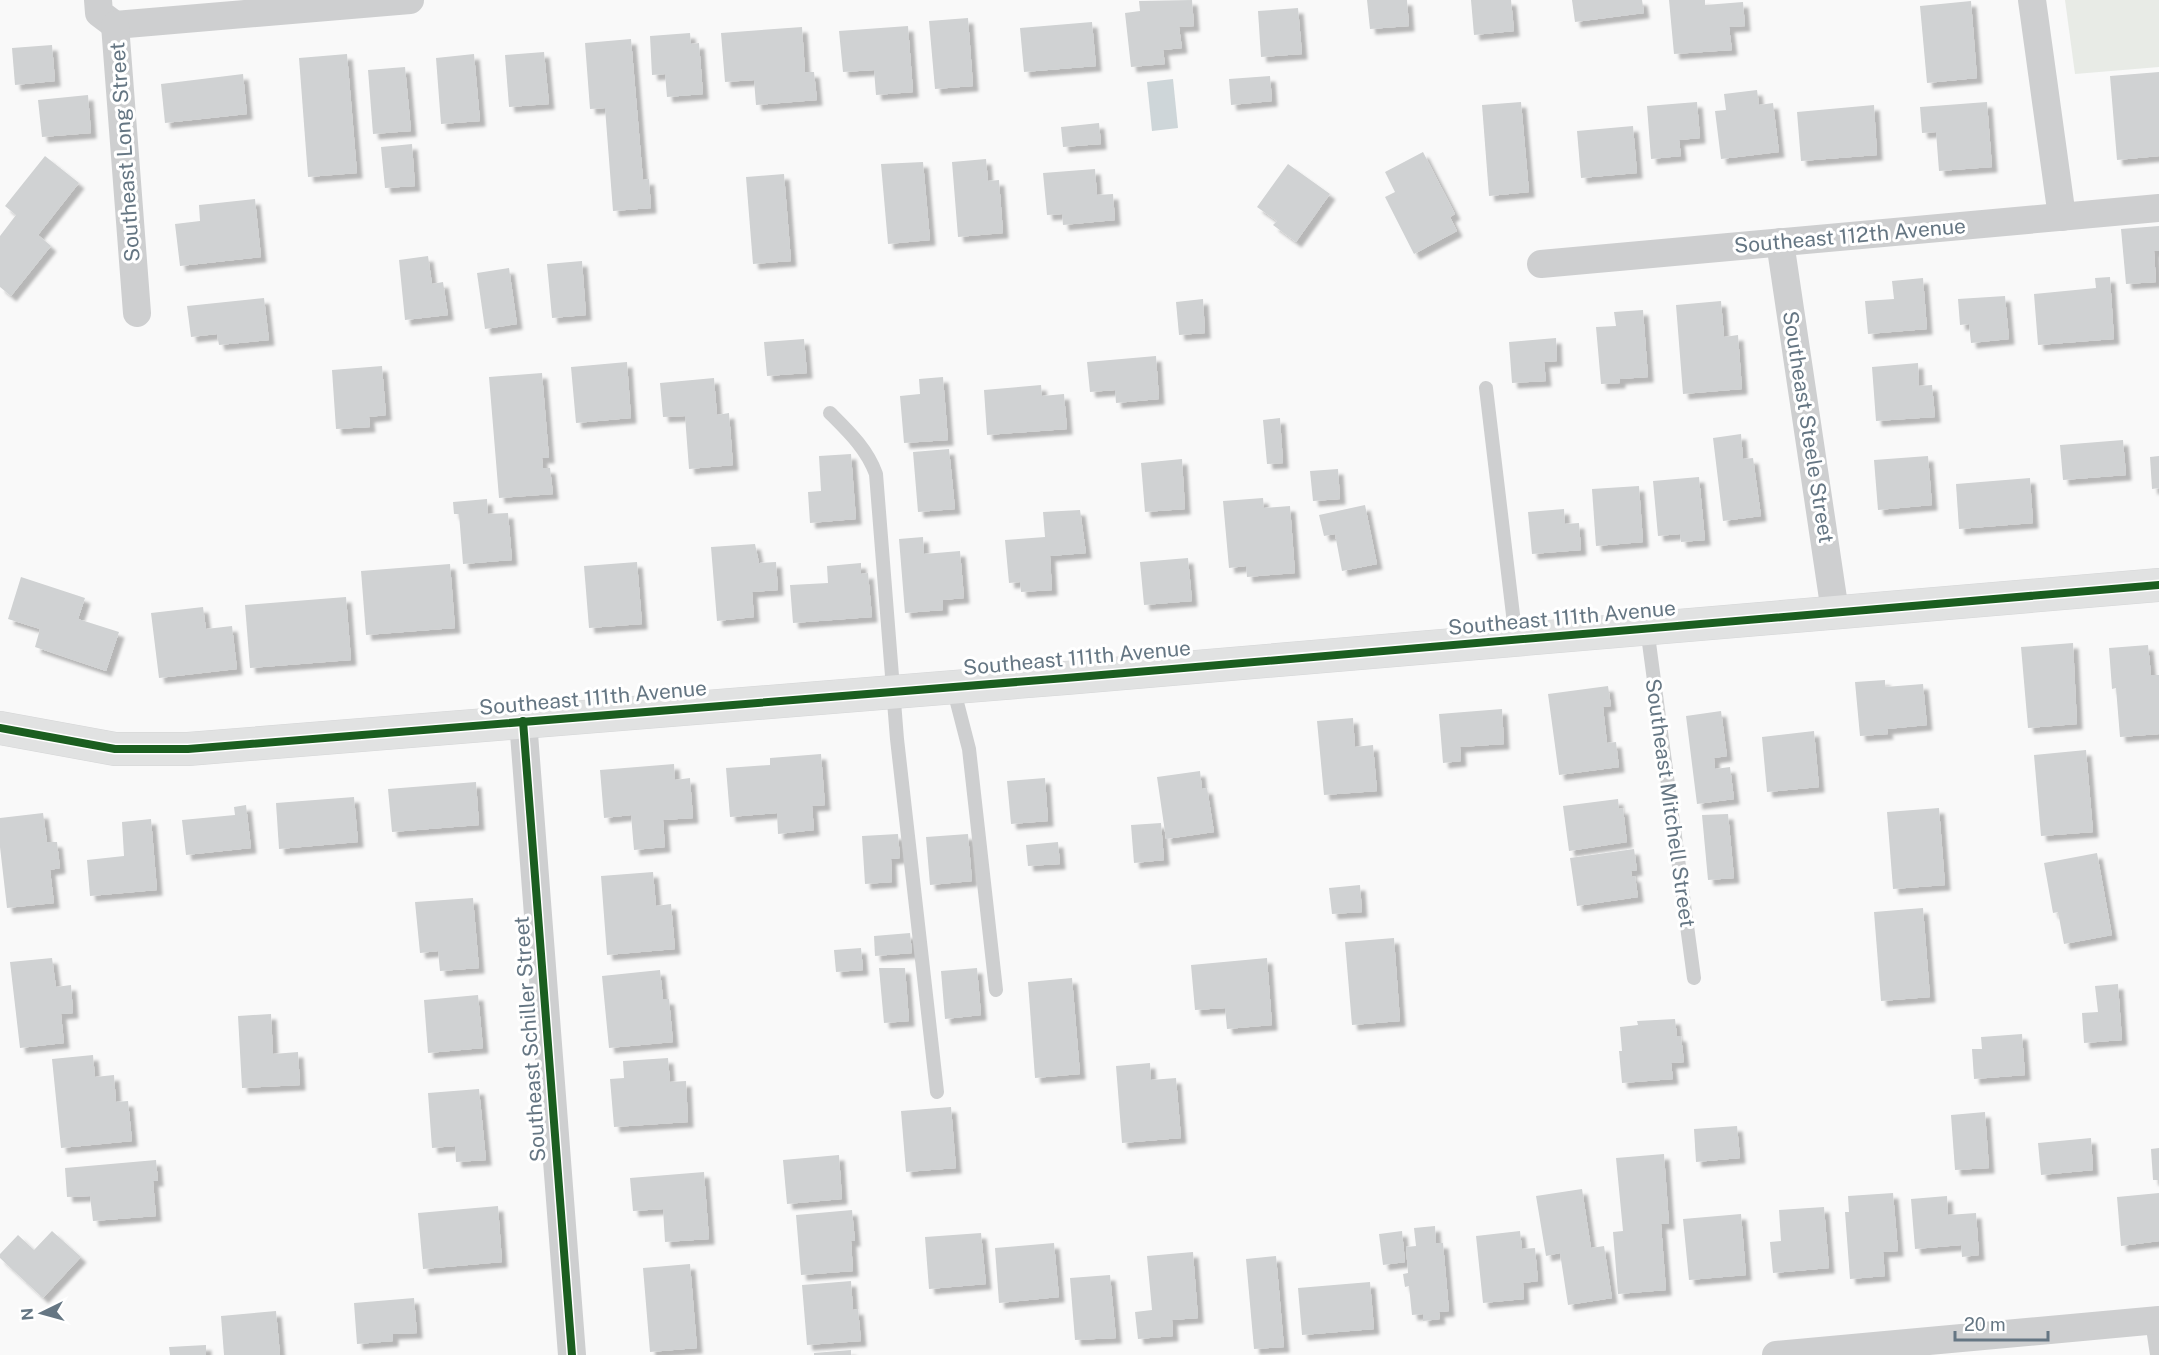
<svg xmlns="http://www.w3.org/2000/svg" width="2159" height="1355" viewBox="0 0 2159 1355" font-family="'Public Sans',sans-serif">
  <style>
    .green { fill: #e8ebe6 }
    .water { fill: #ced6d9 }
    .building { fill: #d0d2d3; filter: url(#shadow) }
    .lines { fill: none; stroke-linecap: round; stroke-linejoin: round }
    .secondary-casing { stroke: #d5d6d7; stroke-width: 34 }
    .lane { stroke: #cecfd0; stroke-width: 14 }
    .street { stroke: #cecfd0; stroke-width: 28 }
    .secondary { stroke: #e1e2e2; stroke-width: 33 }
    .cycleway-casing { stroke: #fff; stroke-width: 11 }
    .cycleway { stroke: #1b5e20; stroke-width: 8 }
    .labels { text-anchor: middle; stroke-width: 6; stroke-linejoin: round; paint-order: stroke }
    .street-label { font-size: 21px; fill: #657683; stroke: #fff }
  </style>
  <defs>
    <filter id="shadow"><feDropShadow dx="5.5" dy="5.5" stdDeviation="1.5" flood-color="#0004"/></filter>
  </defs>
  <rect width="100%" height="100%" fill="#f9f9f9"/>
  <!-- green -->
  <polygon class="green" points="2065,0 2159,0 2159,67 2075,74"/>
  <!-- water -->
  <polygon class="water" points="1173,79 1178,128 1152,131 1147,82"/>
  <!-- building -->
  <g class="building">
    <polygon points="1192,0 1194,26 1179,27 1182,48 1163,50 1165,64 1131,67 1125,13 1140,11 1139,1"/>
    <polygon points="1367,0 1407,0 1409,26 1370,29"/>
    <polygon points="1471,0 1511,0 1514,31 1474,35"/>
    <polygon points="1572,0 1642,0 1644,13 1575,22"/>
    <polygon points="1669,0 1705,0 1705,5 1743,2 1745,26 1729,27 1732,50 1674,54"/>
    <polygon points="1971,1 1977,78 1927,83 1920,6"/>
    <polygon points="1298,8 1302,54 1261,57 1258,11"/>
    <polygon points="968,18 973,86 935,89 929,21"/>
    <polygon points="1092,22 1096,66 1024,72 1020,28"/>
    <polygon points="908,26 913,92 876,95 874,70 843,72 839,31"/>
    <polygon points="802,27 805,72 814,72 817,100 756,105 754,80 725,82 721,33"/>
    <polygon points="690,33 691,44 699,43 703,94 667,97 665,74 652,75 650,36"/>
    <polygon points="631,39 643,180 649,179 651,208 613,211 605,108 590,109 585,43"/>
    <polygon points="52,45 55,81 15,85 12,48"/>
    <polygon points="544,52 549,104 509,107 505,55"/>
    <polygon points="347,54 357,173 308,177 299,58"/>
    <polygon points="474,54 480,121 441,124 436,58"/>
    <polygon points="405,67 411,131 373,134 368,70"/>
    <polygon points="2159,72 2159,156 2117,160 2110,76"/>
    <polygon points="243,74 247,114 165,123 161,84"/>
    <polygon points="1270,76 1272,101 1231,105 1229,79"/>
    <polygon points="1757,90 1759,105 1773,103 1779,152 1721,159 1715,111 1726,110 1724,94"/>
    <polygon points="88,95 91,133 42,137 38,100"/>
    <polygon points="1521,102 1529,192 1489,196 1482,105"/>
    <polygon points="1697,102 1700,138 1679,140 1681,156 1651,159 1647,106"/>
    <polygon points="1987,102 1992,167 1939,171 1936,132 1922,133 1920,107"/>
    <polygon points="1874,105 1877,155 1801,161 1797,112"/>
    <polygon points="1099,123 1101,144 1063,147 1061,127"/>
    <polygon points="1633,126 1637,173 1581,178 1577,131"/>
    <polygon points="412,144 415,186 385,188 381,147"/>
    <polygon points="1423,152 1455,214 1450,217 1457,231 1414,254 1385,197 1395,192 1385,172"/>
    <polygon points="45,156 79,183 38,235 51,246 11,296 0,287 0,236 16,215 5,206"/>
    <polygon points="986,159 988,181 999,180 1003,233 958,237 952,162"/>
    <polygon points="923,162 930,240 888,244 881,164"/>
    <polygon points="1288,164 1330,194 1296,242 1273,225 1277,221 1257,207"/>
    <polygon points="1095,169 1097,195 1113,194 1115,220 1063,225 1062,214 1047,215 1043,173"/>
    <polygon points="784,174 791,261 753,264 746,177"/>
    <polygon points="255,199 261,257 180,266 175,224 200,221 199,205"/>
    <polygon points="2159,226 2159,251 2154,251 2156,282 2126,284 2121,229"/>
    <polygon points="428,256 432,284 443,282 448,315 405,320 399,260"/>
    <polygon points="582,261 586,315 552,318 547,264"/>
    <polygon points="509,268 517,324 485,329 477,273"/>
    <polygon points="2110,277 2114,339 2038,345 2034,294 2096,288 2095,278"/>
    <polygon points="1923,278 1927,329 1868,334 1865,301 1894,299 1892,281"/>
    <polygon points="2005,296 2009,339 1971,343 1969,324 1960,325 1958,299"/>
    <polygon points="264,298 269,340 219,345 217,334 191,337 187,306"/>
    <polygon points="1203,299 1205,333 1179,335 1176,302"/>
    <polygon points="1721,301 1724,337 1738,335 1742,389 1683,394 1676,305"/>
    <polygon points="1643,310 1648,377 1620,379 1620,383 1601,384 1596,327 1616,326 1614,312"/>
    <polygon points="1556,338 1557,361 1544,362 1546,381 1512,383 1509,342"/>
    <polygon points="804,339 807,373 767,376 764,342"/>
    <polygon points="1156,356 1159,399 1116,403 1115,390 1090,392 1087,362"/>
    <polygon points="627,362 631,418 576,423 571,367"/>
    <polygon points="1918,363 1919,386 1932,385 1935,417 1876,421 1872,367"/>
    <polygon points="382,366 386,415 369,417 370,427 336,429 332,370"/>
    <polygon points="542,373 549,458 542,458 543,468 550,468 553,494 499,498 489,377"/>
    <polygon points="943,377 948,440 904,443 900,396 920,394 919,379"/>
    <polygon points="714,378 717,415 729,413 733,465 689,469 685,416 663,417 660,383"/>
    <polygon points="1041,385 1042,396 1064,394 1067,429 987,435 984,390"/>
    <polygon points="1280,418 1283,463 1267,464 1263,420"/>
    <polygon points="1741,434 1743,459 1753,458 1761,516 1723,521 1713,438"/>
    <polygon points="2123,440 2126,475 2063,480 2060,445"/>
    <polygon points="949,449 955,509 918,512 913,452"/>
    <polygon points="851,454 856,519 810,523 808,492 821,491 819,456"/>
    <polygon points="1928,456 1932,505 1878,510 1874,460"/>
    <polygon points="2159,456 2159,488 2152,489 2150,457"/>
    <polygon points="1182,459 1185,509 1145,512 1141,463"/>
    <polygon points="1338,469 1340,499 1313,501 1310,471"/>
    <polygon points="1699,477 1705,540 1681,542 1680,534 1658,536 1653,481"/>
    <polygon points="2030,478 2033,523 1959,529 1956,484"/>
    <polygon points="1639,486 1643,542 1596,546 1592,489"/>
    <polygon points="1263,498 1264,508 1290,506 1295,573 1247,577 1246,566 1229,568 1223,501"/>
    <polygon points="487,499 488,514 508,513 512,560 463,564 459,514 454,514 453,502"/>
    <polygon points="1365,505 1377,564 1342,571 1335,534 1324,536 1319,515"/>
    <polygon points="1564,509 1565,524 1579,523 1581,550 1532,554 1528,512"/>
    <polygon points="1080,510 1086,553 1050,556 1052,590 1021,592 1020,582 1009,583 1005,540 1045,537 1043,512"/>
    <polygon points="923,537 924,554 960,551 964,598 943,600 943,610 905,613 899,539"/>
    <polygon points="755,544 759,563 776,562 778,590 752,592 754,617 717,621 711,547"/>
    <polygon points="1188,558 1192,601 1144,605 1140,562"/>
    <polygon points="637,562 642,624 589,628 584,566"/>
    <polygon points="861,563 861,574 868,573 872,617 793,623 790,585 828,583 827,566"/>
    <polygon points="450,564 455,628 366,635 361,571"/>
    <polygon points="21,577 85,598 78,619 119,632 106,671 35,647 40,629 8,619"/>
    <polygon points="346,597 351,660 250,668 245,605"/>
    <polygon points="203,607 206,629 232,626 237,669 159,678 151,613"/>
    <polygon points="2073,643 2077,724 2028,728 2021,647"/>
    <polygon points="2148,645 2151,675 2159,675 2159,734 2120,737 2116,688 2112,689 2109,648"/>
    <polygon points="1885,680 1885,687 1923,684 1927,725 1887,729 1888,734 1860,736 1855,682"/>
    <polygon points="1608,686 1611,706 1603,707 1607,743 1616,742 1619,767 1559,775 1548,694"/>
    <polygon points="1502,709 1504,744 1460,747 1461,761 1443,763 1439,714"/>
    <polygon points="1721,711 1727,756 1714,758 1715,769 1730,767 1734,799 1697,804 1686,716"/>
    <polygon points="1353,718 1355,747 1373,745 1377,791 1324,795 1317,721"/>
    <polygon points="1814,731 1819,787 1767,792 1762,737"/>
    <polygon points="2086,750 2093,832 2041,836 2034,755"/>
    <polygon points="821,754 825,805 812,806 814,830 778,834 777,813 730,817 726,768 770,765 770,758"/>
    <polygon points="674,764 675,780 690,778 693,818 663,820 665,847 634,850 631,815 604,818 600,770"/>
    <polygon points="1200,771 1202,789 1207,788 1214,832 1166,839 1157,777"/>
    <polygon points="1045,778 1048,821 1011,824 1007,781"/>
    <polygon points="476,782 479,825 392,832 388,789"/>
    <polygon points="354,797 358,842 279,849 276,803"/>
    <polygon points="1618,799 1619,809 1623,808 1627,842 1569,851 1563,806"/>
    <polygon points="246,805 251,848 186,855 182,820 235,815 234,807"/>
    <polygon points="1939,808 1945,885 1893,889 1887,812"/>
    <polygon points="43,813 47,842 57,842 60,868 50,870 54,903 7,908 0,847 0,818"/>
    <polygon points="1728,814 1734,878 1708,880 1702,815"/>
    <polygon points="151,819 157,890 90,896 87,860 124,856 122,822"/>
    <polygon points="1161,823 1164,860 1134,863 1131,825"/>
    <polygon points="898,834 900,858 891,859 892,882 865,884 862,836"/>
    <polygon points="968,834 972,881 930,885 926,837"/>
    <polygon points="1058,842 1060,864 1028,866 1026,845"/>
    <polygon points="1634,849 1637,870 1631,871 1632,877 1635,876 1638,897 1577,906 1570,858"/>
    <polygon points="2097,853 2112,935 2064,944 2058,912 2053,913 2044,863"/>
    <polygon points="653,872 656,906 671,904 675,949 607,955 601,876"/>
    <polygon points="1360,885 1362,912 1332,914 1329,888"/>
    <polygon points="473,898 479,968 440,971 438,951 420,953 415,902"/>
    <polygon points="1923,908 1930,997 1881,1001 1874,912"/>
    <polygon points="910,933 912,953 875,956 874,936"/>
    <polygon points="1394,938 1400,1021 1352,1025 1345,942"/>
    <polygon points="861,948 863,970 836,972 834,950"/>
    <polygon points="52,958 56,987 71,985 73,1013 61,1014 64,1043 20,1048 10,962"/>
    <polygon points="1267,958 1272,1025 1227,1029 1225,1008 1195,1010 1191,965"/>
    <polygon points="879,968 905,968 909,1021 884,1023"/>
    <polygon points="977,968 981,1015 945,1019 941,971"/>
    <polygon points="660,970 663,999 669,999 673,1042 609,1048 602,976"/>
    <polygon points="1072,978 1080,1074 1035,1078 1028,982"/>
    <polygon points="2118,984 2122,1040 2084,1043 2082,1013 2098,1012 2095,986"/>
    <polygon points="478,995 483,1048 428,1053 424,1000"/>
    <polygon points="271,1014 273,1054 298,1052 300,1085 242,1088 238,1016"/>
    <polygon points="1675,1019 1677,1036 1681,1036 1684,1062 1671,1063 1673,1079 1622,1083 1619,1051 1622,1051 1620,1027 1638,1025 1637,1021"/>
    <polygon points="2022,1034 2025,1075 1974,1079 1972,1049 1982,1049 1981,1037"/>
    <polygon points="93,1055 95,1077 114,1075 116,1102 128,1101 132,1141 61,1148 52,1059"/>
    <polygon points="668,1058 670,1082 686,1081 688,1122 614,1127 610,1079 624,1078 623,1061"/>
    <polygon points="1150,1063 1151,1080 1176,1078 1181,1138 1122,1143 1116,1066"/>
    <polygon points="479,1089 486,1160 456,1162 455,1146 432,1148 428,1093"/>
    <polygon points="951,1107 956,1168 906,1172 901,1111"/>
    <polygon points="1985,1112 1989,1168 1955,1170 1951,1115"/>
    <polygon points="1737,1126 1740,1158 1696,1162 1694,1129"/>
    <polygon points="2091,1138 2093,1170 2041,1175 2038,1143"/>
    <polygon points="2159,1148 2159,1180 2153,1180 2151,1149"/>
    <polygon points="1664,1154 1669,1224 1661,1224 1666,1290 1618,1294 1613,1232 1623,1231 1616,1158"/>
    <polygon points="839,1155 842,1199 787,1204 783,1160"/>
    <polygon points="156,1160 158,1181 153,1181 156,1216 93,1221 90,1196 67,1197 65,1168"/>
    <polygon points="704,1172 709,1239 665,1242 663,1209 633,1211 630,1178"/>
    <polygon points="1582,1189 1591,1248 1604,1246 1612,1298 1568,1305 1560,1253 1546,1256 1536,1196"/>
    <polygon points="1893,1193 1898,1251 1883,1252 1885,1276 1850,1279 1845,1212 1849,1212 1848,1196"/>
    <polygon points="2159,1193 2159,1241 2121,1246 2117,1197"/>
    <polygon points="1947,1196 1948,1215 1976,1213 1979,1255 1962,1257 1961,1245 1915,1249 1911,1199"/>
    <polygon points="498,1206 502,1262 423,1269 418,1213"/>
    <polygon points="1824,1207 1829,1268 1773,1273 1770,1242 1781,1241 1779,1210"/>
    <polygon points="852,1210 855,1241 851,1241 853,1271 801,1275 796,1215"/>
    <polygon points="1741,1214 1746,1275 1689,1280 1683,1219"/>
    <polygon points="1435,1226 1436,1243 1443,1243 1449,1311 1439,1312 1440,1319 1423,1321 1423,1314 1412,1315 1409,1286 1405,1287 1403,1274 1408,1273 1406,1247 1416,1246 1414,1228"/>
    <polygon points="52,1231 81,1257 43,1298 0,1258 0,1254 18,1235 34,1250"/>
    <polygon points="1402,1231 1405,1262 1383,1265 1379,1234"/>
    <polygon points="1520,1231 1522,1249 1535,1248 1538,1281 1523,1283 1524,1299 1483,1303 1476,1236"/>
    <polygon points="981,1233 986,1284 929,1289 925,1237"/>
    <polygon points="1054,1243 1059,1297 999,1303 995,1248"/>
    <polygon points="1193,1252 1198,1318 1172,1320 1173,1336 1138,1339 1135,1312 1152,1310 1147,1256"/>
    <polygon points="1276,1256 1284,1347 1254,1349 1246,1259"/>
    <polygon points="690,1264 697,1348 650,1352 643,1268"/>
    <polygon points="1110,1275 1116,1338 1075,1340 1070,1278"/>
    <polygon points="851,1281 853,1310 858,1309 861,1341 807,1345 802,1285"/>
    <polygon points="1370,1282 1374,1329 1302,1335 1298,1288"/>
    <polygon points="414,1298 417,1333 393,1334 393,1341 357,1344 354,1303"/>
    <polygon points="276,1311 280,1355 224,1355 221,1316"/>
    <polygon points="206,1345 206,1355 170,1355 169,1347"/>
    <polygon points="851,1350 851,1355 814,1355 814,1353"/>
  </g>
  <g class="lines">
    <!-- secondary casing -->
    <g class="secondary-casing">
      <polyline id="secondary" points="0,728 115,749 188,749 1066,678 2159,585"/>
    </g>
    <!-- lane -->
    <g class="lane">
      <polyline points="1486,388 1516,640"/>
      <path d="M830,413C849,432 867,449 876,474L897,739L937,1092"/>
      <polyline points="1647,628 1694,978"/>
      <polyline points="953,687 969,749 996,990"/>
      <polyline points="2152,1321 2157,1355"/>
    </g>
    <!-- street -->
    <g class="street">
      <polyline points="98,0 99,13 115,25"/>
      <polyline points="2032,0 2062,217"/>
      <polyline points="115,25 410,0"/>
      <polyline points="115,25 137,313"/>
      <polyline points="1780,242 1835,612"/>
      <polyline points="1541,264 2159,208"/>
      <polyline points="523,721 572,1355"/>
      <polyline points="1776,1355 2159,1320"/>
    </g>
    <!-- secondary -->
    <use href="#secondary" class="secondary"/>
    <!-- cycleway casing -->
    <g class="cycleway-casing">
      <g id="cycleway">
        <polyline points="523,721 572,1355"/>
        <polyline points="0,728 115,749 188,749 1066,678 2159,585"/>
      </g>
    </g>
    <!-- cycleway -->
    <use href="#cycleway" class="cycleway"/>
  </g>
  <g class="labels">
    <!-- street labels -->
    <g class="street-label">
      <text transform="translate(125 152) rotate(-94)" y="7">Southeast Long Street</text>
      <text transform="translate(1850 236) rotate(-5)" y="7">Southeast 112th Avenue</text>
      <text transform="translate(1808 427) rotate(81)" y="7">Southeast Steele Street</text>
      <text transform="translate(1562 618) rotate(-5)" y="7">Southeast 111th Avenue</text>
      <text transform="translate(1077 658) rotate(-5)" y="7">Southeast 111th Avenue</text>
      <text transform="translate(593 698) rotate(-5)" y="7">Southeast 111th Avenue</text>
      <text transform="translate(1670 803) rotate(82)" y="7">Southeast Mitchell Street</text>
      <text transform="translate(530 1039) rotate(-94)" y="7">Southeast Schiller Street</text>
    </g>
  </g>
  <!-- north arrow -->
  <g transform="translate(42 1313) rotate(265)" stroke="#ffffff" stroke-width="4.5" paint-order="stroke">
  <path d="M0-4.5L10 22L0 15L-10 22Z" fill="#657683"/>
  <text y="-9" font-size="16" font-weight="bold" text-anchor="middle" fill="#657683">N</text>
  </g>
  <!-- scale -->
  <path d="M1955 1331v9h93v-9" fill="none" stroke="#657683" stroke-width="3"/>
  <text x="1964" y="1331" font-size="18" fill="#657683" stroke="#ffffff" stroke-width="4.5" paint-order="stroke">20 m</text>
</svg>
